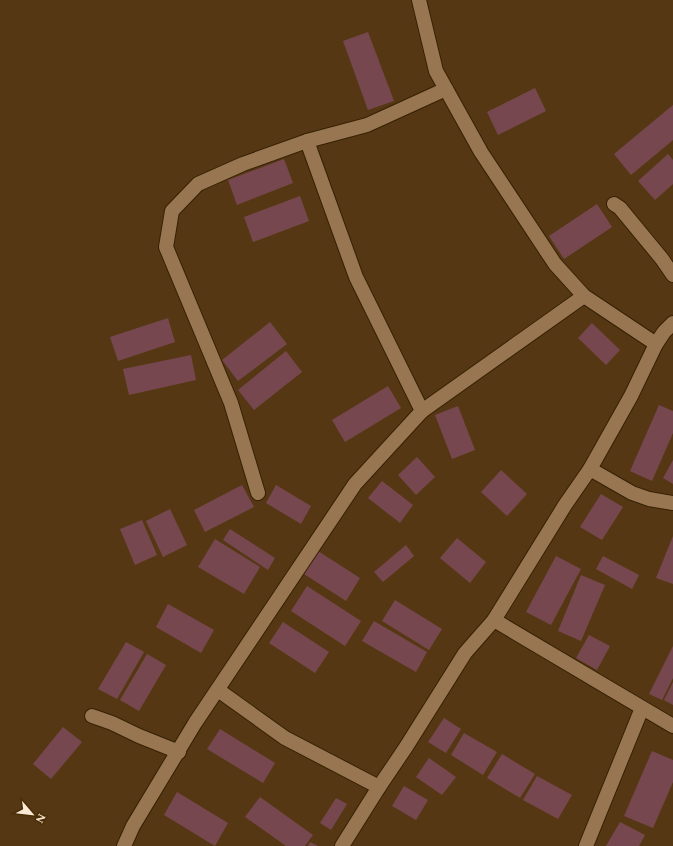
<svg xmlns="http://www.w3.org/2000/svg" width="673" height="846" viewBox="0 0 673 846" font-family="Spectral,serif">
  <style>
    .building { fill: #77474f }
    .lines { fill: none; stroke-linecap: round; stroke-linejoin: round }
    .minor-casing { stroke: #362004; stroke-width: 16 }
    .minor { stroke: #977651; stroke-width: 14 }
  </style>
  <rect width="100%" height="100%" fill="#553813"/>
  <!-- building -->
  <g class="building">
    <polygon points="368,32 394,101 368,110 343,41"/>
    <polygon points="535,88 546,111 498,135 487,112"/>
    <polygon points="673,105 673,140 631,175 614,154"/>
    <polygon points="668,154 673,160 673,184 655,200 638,181"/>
    <polygon points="284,159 293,183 237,205 228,180"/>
    <polygon points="300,196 309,221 253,242 244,217"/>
    <polygon points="597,204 612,227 564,259 549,236"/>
    <polygon points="168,318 175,342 118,361 110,337"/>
    <polygon points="270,322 287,344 238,381 222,360"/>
    <polygon points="592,323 620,350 606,365 578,338"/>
    <polygon points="286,351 302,372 254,410 238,390"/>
    <polygon points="191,355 196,380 129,395 123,369"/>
    <polygon points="388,386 401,408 345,442 332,420"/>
    <polygon points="659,405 673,411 673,433 652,481 630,471"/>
    <polygon points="458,406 475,450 452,459 435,415"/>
    <polygon points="417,457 435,477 416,495 398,475"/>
    <polygon points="673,460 673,484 663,478"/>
    <polygon points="501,470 527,494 507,516 481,492"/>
    <polygon points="382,481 413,505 400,523 368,498"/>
    <polygon points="242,485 254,507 205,532 194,510"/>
    <polygon points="276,485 311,506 301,524 266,503"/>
    <polygon points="601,494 623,507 602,540 580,527"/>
    <polygon points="170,509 187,545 163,557 146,521"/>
    <polygon points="142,520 157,555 135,565 120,529"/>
    <polygon points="230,529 275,558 268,570 223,540"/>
    <polygon points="673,536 673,584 656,578"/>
    <polygon points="457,538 486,562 470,583 440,558"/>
    <polygon points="215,539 260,567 244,594 198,567"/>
    <polygon points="406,545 414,556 383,582 374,572"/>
    <polygon points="318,551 360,578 346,601 304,574"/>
    <polygon points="556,556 581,569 551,625 526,612"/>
    <polygon points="603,556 639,575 632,589 596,569"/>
    <polygon points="581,575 605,585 581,641 558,631"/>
    <polygon points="307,586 361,621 345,646 291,611"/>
    <polygon points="395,600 442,629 429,650 382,621"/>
    <polygon points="168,604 214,630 201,653 156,627"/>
    <polygon points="374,621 427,652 416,672 362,641"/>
    <polygon points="283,622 329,652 315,673 269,643"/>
    <polygon points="589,635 610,646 597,670 576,658"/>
    <polygon points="126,642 144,652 117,699 98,689"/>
    <polygon points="673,646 673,678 662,700 649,694"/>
    <polygon points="147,654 166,665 139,711 120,700"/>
    <polygon points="673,682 673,705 664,700"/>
    <polygon points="444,718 461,729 446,753 428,742"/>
    <polygon points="63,727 82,742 51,779 33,764"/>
    <polygon points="220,729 275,763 263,783 207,749"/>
    <polygon points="464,733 497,752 483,775 451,755"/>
    <polygon points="652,751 673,760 673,782 653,828 624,816"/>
    <polygon points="502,754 535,774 520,798 487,778"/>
    <polygon points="429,758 456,777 442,795 416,777"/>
    <polygon points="537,776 572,795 558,819 523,800"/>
    <polygon points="404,786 428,800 416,820 392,806"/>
    <polygon points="177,792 228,823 215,846 164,815"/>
    <polygon points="260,797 313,835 305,846 286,846 245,817"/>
    <polygon points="336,798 347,804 331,830 320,823"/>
    <polygon points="620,822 645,835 639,846 606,846"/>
    <polygon points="310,842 318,846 308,846"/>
  </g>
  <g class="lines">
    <!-- minor casing -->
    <g class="minor-casing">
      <g id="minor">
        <polyline points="419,0 436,71 481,152 555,264 584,296 656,344"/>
        <polyline points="307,141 356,277 422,411"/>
        <polyline points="614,204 620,208 662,259 673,275"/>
        <polyline points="590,469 632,493 649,499 673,503"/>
        <polyline points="258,493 231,403 166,247 172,211 198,184 243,164 307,141 367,125 446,89"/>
        <polyline points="494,620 673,726"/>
        <polyline points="218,690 285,738 379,787"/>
        <polyline points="92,716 112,723 139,736 179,752"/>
        <polyline points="124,846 133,826 195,723 355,484 422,411 584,296"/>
        <polyline points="342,846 379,787 406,747 465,653 494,620 565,505 590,469 631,396 656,344 664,332 673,323"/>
        <polyline points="586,846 642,708"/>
      </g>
    </g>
    <!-- minor -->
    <use href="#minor" class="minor"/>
  </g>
  <!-- north arrow -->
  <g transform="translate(32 814) rotate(118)" stroke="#4a2e06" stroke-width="3" paint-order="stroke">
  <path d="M0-3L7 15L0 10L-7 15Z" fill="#fbe9d5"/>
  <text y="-6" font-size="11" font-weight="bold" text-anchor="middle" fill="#fbe9d5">N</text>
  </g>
</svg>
